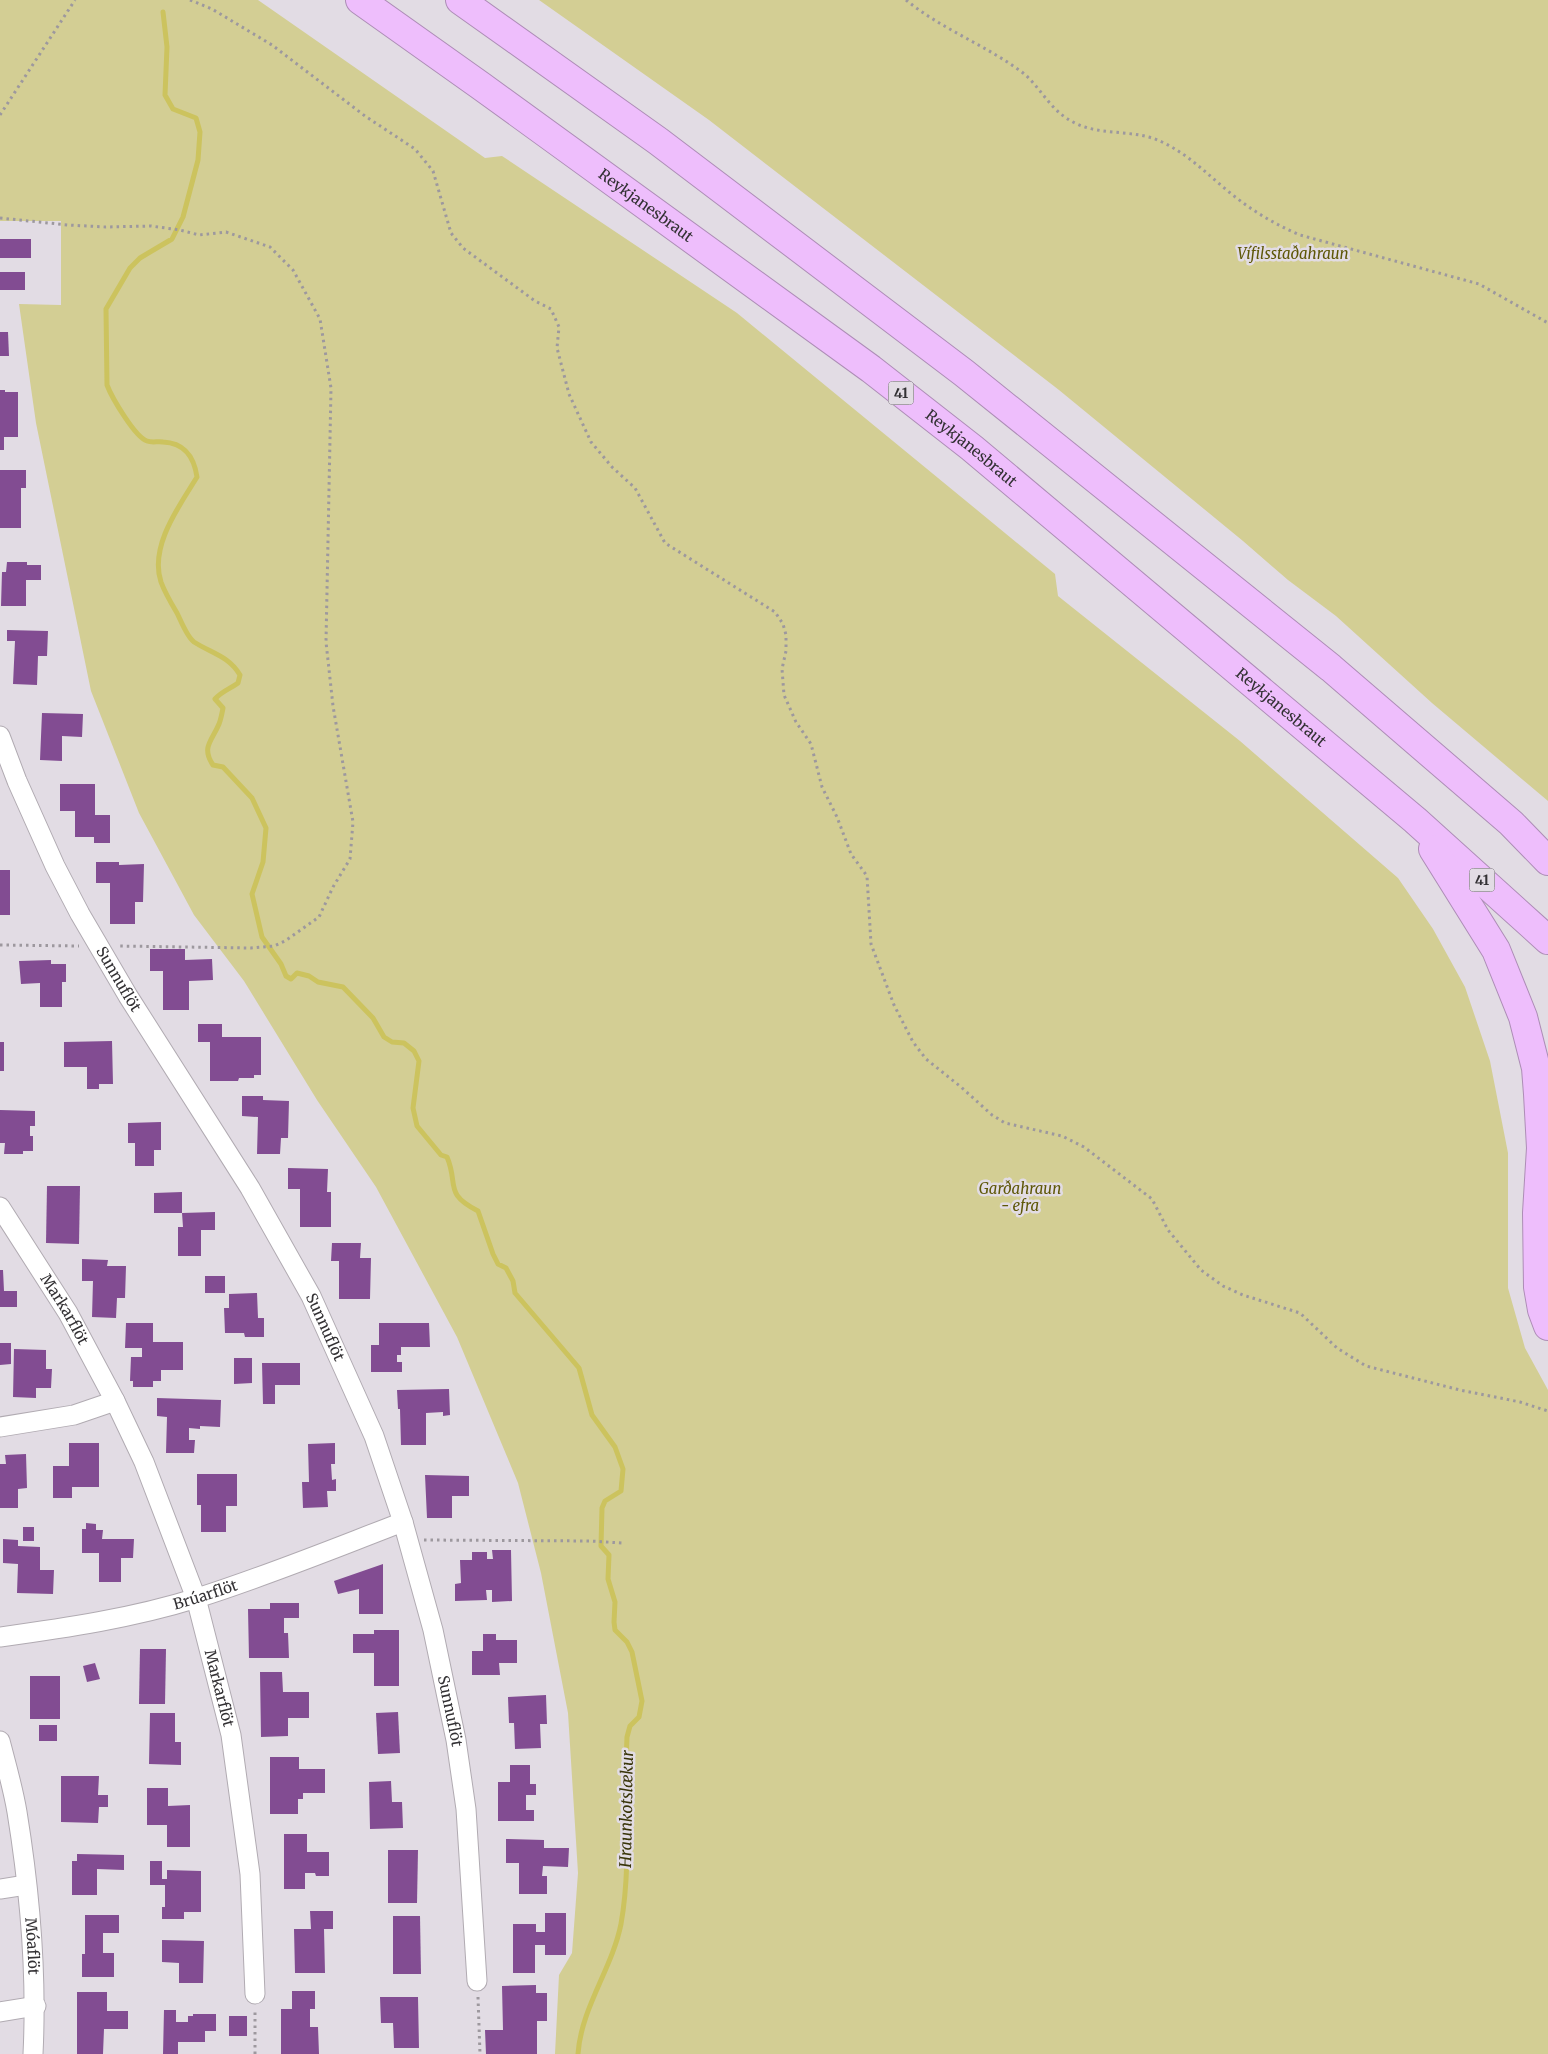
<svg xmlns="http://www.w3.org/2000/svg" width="1548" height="2054" viewBox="0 0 1548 2054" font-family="Merriweather,serif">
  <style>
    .green { fill: #d3ce94 }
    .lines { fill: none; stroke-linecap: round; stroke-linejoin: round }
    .stream { stroke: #ccc35e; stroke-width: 5 }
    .building { fill: #824c92 }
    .minor-casing { stroke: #b1abb2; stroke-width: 21 }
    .highway-casing { stroke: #ad8db6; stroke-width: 30 }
    .path { stroke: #9d989e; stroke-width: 3; stroke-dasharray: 2.5 4; stroke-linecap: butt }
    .minor { stroke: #fff; stroke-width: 19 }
    .highway { stroke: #eebefc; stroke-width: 28 }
    .labels { text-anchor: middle; stroke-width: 5; stroke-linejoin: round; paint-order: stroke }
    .shield { fill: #e2dce4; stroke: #686469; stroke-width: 1 }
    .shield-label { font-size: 14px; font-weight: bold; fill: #333134 }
    .street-label { font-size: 15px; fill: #333134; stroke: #e2dce4 }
    .park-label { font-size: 15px; font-style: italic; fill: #5e5707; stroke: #e2dce4 }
    .water-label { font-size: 16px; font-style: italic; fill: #393509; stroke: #e2dce4 }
  </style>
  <rect width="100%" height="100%" fill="#e2dce4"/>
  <!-- green -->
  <g class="green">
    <polygon points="0,0 258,0 485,158 502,156 737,313 1055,574 1058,596 1240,741 1398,878 1433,929 1465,987 1490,1061 1508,1153 1508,1288 1525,1348 1548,1390 1548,2054 555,2054 559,1975 572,1953 578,1873 568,1713 541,1573 518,1483 457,1337 376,1187 317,1100 244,981 194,915 139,813 91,691 36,423 19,304 61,305 61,221 0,221"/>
    <polygon points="539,0 1548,0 1548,801 1432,703 1336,616 1288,580 1243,541 1059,390 709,120"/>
  </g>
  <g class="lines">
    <!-- stream -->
    <path class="stream" d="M163,12L167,47L165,95L173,109L196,118L200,132L198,160L183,217L172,239L140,258L130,268L106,309L107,385C112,398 135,437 147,441C152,443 158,441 163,442C185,443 194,457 197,477C180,505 149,546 161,582C165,593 171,603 177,613C181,621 187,637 194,642C211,653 229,656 240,675L238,683C230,689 222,691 215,699L223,708C222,713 221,719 219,724C212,741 201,747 213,765L223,767L252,798L266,828L263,862L252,894L262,937L281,964L286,976L291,979L297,973L309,976L318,982L343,987L373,1018L384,1037L392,1042L404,1043L414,1051L419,1061L413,1108L417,1126L441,1155L447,1157C459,1185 443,1193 478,1211L493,1254L498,1264L506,1268L513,1281L515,1293L579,1368L592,1415L615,1447L623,1469L621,1491L605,1501L602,1508L601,1546L609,1555L608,1579L615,1602L614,1622L615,1630L627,1642L632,1652L642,1701L639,1717L630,1726L627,1737C624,1799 632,1862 621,1924C612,1969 581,2008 578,2054"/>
  </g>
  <!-- building -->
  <g class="building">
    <rect x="0" y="239" width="31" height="19"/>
    <rect x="0" y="272" width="25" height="18"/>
    <polygon points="0,332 8,332 9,356 0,356"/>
    <polygon points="0,390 5,390 5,392 18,392 18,437 4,437 4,450 0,450"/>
    <polygon points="0,470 26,470 26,488 21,488 21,528 0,528"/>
    <polygon points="7,562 27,562 27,565 41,565 41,580 26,580 26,606 1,606 2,572 6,572"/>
    <polygon points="7,630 48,631 47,656 38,656 37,685 13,684 15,641 7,641"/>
    <polygon points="42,713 83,714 82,737 62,736 62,761 40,760"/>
    <polygon points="60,784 95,784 95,815 110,815 110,843 94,843 94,837 75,837 75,811 60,811"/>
    <polygon points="96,862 119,862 119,865 144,864 143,902 135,902 135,924 110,924 110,883 96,883"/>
    <rect x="0" y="870" width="10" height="45"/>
    <polygon points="150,949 185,949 185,960 212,959 213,980 189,981 189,1010 163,1010 163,971 150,971"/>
    <polygon points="51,960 51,964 66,964 66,982 62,982 62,1007 40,1007 40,983 21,984 19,961"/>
    <polygon points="198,1024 222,1024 222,1037 261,1037 261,1075 254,1075 254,1078 239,1078 238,1081 210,1081 210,1042 198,1042"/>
    <polygon points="112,1041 113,1084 99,1084 99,1089 87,1089 87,1067 64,1067 64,1042"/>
    <rect x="0" y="1042" width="4" height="29"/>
    <polygon points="242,1096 263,1096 263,1100 289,1101 288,1138 281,1138 280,1154 257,1154 258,1117 242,1116"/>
    <polygon points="0,1110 35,1111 35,1126 30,1126 30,1136 33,1136 33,1151 23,1151 23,1154 4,1154 5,1143 0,1143"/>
    <polygon points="161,1122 161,1150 154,1150 154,1166 135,1166 135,1143 128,1143 128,1123"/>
    <polygon points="288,1168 328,1169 327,1192 331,1192 331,1227 300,1227 300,1189 288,1189"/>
    <polygon points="47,1186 80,1186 79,1244 46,1243"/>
    <polygon points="182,1192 182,1213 154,1213 154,1193"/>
    <polygon points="215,1212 215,1230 201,1230 201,1256 178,1256 178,1227 183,1227 182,1213"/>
    <polygon points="332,1243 361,1243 360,1258 371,1258 370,1299 339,1299 339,1261 331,1261"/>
    <polygon points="82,1259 108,1260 107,1266 126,1266 125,1298 117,1298 116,1318 92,1317 93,1281 82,1281"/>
    <polygon points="0,1270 3,1270 4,1291 17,1291 17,1307 0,1307"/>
    <rect x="205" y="1276" width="20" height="17"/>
    <polygon points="257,1293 258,1318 264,1318 264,1337 245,1337 244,1333 225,1333 224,1308 229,1308 229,1294"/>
    <polygon points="126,1323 153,1323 153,1342 183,1342 183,1370 161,1370 161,1381 153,1381 153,1387 133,1387 133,1381 130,1381 131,1357 142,1357 142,1348 125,1348"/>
    <polygon points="379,1323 429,1323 430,1347 401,1347 401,1355 397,1355 397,1362 402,1362 402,1372 371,1372 371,1345 379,1345"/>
    <polygon points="0,1343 11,1343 11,1364 0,1365"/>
    <polygon points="14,1349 46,1350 46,1369 52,1369 51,1388 36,1388 36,1398 13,1397"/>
    <polygon points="234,1358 252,1358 252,1383 234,1384"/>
    <polygon points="262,1363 300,1363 300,1385 275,1385 275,1404 263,1404"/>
    <polygon points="449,1389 450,1415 443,1416 443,1412 426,1413 426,1445 401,1445 400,1409 398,1409 397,1390"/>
    <polygon points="157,1398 221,1400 220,1427 200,1426 200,1429 189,1428 189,1440 195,1440 194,1453 166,1453 167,1417 157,1416"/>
    <polygon points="69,1443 99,1443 99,1487 72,1487 72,1498 53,1498 53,1466 69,1466"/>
    <polygon points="335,1443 335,1464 331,1464 332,1480 336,1479 336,1491 327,1491 328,1507 303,1508 302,1482 309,1482 308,1444"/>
    <polygon points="26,1454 27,1488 18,1489 18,1508 0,1508 0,1464 6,1464 5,1455"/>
    <polygon points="197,1474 237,1474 237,1506 226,1506 226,1532 201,1532 201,1505 197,1505"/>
    <polygon points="425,1475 469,1476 469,1496 452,1496 452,1518 427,1518"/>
    <polygon points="86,1523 96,1524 96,1530 103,1530 102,1539 134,1539 133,1558 121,1558 121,1582 99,1582 99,1553 82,1553 82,1529 86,1529"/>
    <rect x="23" y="1527" width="11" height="14"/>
    <polygon points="3,1539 18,1540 18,1546 40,1547 40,1570 54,1570 53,1594 17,1593 18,1564 3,1563"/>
    <polygon points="492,1550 511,1550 512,1601 492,1602 492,1590 486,1590 487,1600 455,1601 455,1584 461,1583 460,1560 472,1560 472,1552 487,1552 487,1559 493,1559"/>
    <polygon points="383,1564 383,1614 359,1614 359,1589 338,1594 334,1581"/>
    <polygon points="270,1603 299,1603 299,1618 284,1618 284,1633 288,1633 289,1658 249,1658 248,1609 270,1609"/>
    <polygon points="374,1630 399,1630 399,1686 374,1686 374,1653 353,1653 353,1634 374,1634"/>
    <polygon points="483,1634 496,1634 496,1640 517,1640 517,1663 499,1663 500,1675 472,1675 472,1651 483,1651"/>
    <polygon points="140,1649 166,1649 165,1704 139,1704"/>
    <polygon points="95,1663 100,1679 87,1682 83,1666"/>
    <polygon points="260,1672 282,1672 283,1692 309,1692 309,1718 288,1718 288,1736 261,1737"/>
    <rect x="30" y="1676" width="30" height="43"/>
    <polygon points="546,1695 547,1724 540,1724 541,1748 515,1749 514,1723 509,1723 508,1697"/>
    <polygon points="398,1712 400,1753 378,1754 376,1713"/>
    <polygon points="150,1713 175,1713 175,1742 181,1742 181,1765 149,1764"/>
    <rect x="39" y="1725" width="18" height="16"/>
    <polygon points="270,1757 299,1757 299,1769 325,1769 325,1793 303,1793 303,1799 298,1799 298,1814 270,1814"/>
    <polygon points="510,1765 530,1765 530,1784 536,1784 536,1795 526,1795 526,1810 534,1810 534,1821 498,1821 498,1782 510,1782"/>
    <polygon points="61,1776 99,1776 98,1795 108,1795 108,1807 99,1807 98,1823 61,1822"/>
    <polygon points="391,1781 392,1802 402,1802 403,1828 370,1829 369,1782"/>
    <polygon points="147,1788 168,1788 168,1806 190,1805 190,1847 167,1847 167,1825 147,1825"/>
    <polygon points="284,1834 307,1834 307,1852 329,1852 329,1876 316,1876 315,1873 305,1873 305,1889 284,1889"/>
    <polygon points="506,1839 544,1840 544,1848 569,1848 568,1867 543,1866 542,1876 547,1876 547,1894 519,1894 519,1863 506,1863"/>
    <polygon points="388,1850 418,1850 417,1903 388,1903"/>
    <polygon points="77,1854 124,1855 124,1870 97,1869 97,1895 72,1895 72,1861 77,1861"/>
    <polygon points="150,1861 162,1861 162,1879 167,1879 167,1870 201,1871 201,1912 184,1912 184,1919 162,1919 162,1907 165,1907 165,1885 150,1885"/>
    <polygon points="310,1911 333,1911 333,1929 324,1929 325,1973 295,1973 294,1929 311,1929"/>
    <polygon points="545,1913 566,1913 566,1955 545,1955 545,1945 535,1945 535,1973 513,1973 513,1924 536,1924 536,1932 545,1932"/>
    <polygon points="85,1915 119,1915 119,1933 103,1933 103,1953 114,1953 114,1977 82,1977 82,1954 85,1954"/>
    <polygon points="393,1916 420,1916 421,1974 393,1974"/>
    <polygon points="162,1940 204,1941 203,1983 179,1983 179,1963 162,1962"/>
    <polygon points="536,1985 536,1993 547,1993 547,2021 537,2021 537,2054 486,2054 485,2030 503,2030 502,1986"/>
    <polygon points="292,1991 315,1991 315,2009 310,2009 310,2027 318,2027 319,2054 281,2054 281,2009 292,2009"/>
    <polygon points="77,1992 107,1992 107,2011 128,2011 128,2029 104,2029 103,2054 77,2054"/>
    <polygon points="380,1997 418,1997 419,2048 394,2048 393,2023 381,2023"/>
    <polygon points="164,2010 176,2010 176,2022 188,2022 188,2016 193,2016 193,2014 216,2014 216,2031 205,2031 205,2042 178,2042 178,2054 163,2054"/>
    <rect x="229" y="2016" width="18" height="20"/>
  </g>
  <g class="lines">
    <!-- minor casing -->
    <g class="minor-casing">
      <g id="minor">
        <path id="s1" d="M0,736L17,781L55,866L80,914L128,996L250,1188L311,1296L374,1436L403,1522L433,1630L456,1740L466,1809L477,1981"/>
        <path id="s2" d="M0,1207L68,1313L115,1401L144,1462L196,1598L231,1735L250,1874L255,1994"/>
        <polyline points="0,1427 74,1415 115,1401"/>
        <path id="s3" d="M0,1637C66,1628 133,1618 197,1598C267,1576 335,1548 403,1522"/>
        <path id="s4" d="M0,1741C6,1764 13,1788 17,1812C30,1892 37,1973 33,2054"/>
        <polyline points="0,1889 26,1885"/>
        <polyline points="0,2012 36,2006"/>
      </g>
    </g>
    <!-- highway casing -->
    <g class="highway-casing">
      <g id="highway">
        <path id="s5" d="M360,0L481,86L871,369L972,448L1415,820L1548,940"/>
        <polyline points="460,0 658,141 964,373 1331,668 1511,823 1548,861"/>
        <polyline points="1433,849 1496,950 1523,1017 1536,1068 1538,1094 1541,1148 1537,1213 1538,1287 1542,1310 1548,1326"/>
      </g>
    </g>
    <!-- path -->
    <g class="path">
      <polyline points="190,0 212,9 272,45 365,116 415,149 433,171 451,233 463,248 535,301 551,309 559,327 557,348 569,394 591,442 612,467 635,488 665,543 775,612 783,624 786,635 786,651 782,669 784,695 796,722 811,744 822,787 837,817 851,854 867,876 871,944 894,1005 913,1042 926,1059 961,1087 992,1115 1005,1123 1062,1136 1084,1147 1152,1199 1168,1230 1201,1270 1223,1286 1243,1295 1300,1313 1337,1348 1366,1366 1460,1390 1520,1402 1548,1411"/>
      <path d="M906,0C940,28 983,44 1019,70C1041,85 1048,111 1077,124C1103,136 1136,129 1162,142C1188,154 1207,174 1229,192C1251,210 1274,224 1300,235L1479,284L1548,323"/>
      <polyline points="0,115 75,0"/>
      <polyline points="0,218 68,225 106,227 151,226 180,230 199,235 226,232 270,247 293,270 320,319 331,388 326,642 333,706 353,822 350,859 333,887 319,917 285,941 274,946 251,948 118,946"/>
      <polyline points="0,945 79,946"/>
      <polyline points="424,1540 591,1541 622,1543"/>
      <polyline points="478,1997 480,2054"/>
      <polyline points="255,2054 255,2010"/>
    </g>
    <!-- minor -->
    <use href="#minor" class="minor"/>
    <!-- highway -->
    <use href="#highway" class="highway"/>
  </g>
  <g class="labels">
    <!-- shield labels -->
    <g class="shield">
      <rect x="888.5" y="381.5" width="25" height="23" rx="4"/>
      <rect x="1469.5" y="868.5" width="25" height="23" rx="4"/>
    </g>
    <g class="shield-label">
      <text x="901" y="398">41</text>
      <text x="1482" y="885">41</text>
    </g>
    <!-- street labels -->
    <g class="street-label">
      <text dy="5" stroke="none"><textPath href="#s5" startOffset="352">Reykjanesbraut</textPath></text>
      <text dy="5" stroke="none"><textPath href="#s5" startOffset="758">Reykjanesbraut</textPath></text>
      <text dy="5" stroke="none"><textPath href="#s5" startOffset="1162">Reykjanesbraut</textPath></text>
      <text dy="5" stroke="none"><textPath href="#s1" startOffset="271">Sunnuflöt</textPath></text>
      <text dy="5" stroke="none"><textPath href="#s2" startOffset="121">Markarflöt</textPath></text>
      <text dy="5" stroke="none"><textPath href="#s1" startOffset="676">Sunnuflöt</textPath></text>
      <text dy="5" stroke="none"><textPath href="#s3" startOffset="210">Brúarflöt</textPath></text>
      <text dy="5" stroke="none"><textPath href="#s2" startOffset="532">Markarflöt</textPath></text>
      <text dy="5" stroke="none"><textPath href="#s1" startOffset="1081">Sunnuflöt</textPath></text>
      <text dy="5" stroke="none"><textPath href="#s4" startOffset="208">Móaflöt</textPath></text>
    </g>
    <!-- park labels -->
    <g class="park-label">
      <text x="1293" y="259">Vífilsstaðahraun</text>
      <text x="1020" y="1194">Garðahraun<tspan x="1020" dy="17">- efra</tspan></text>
    </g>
    <!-- water labels -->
    <g class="water-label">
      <text transform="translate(626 1809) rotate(-89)" y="6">Hraunkotslækur</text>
    </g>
  </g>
</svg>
